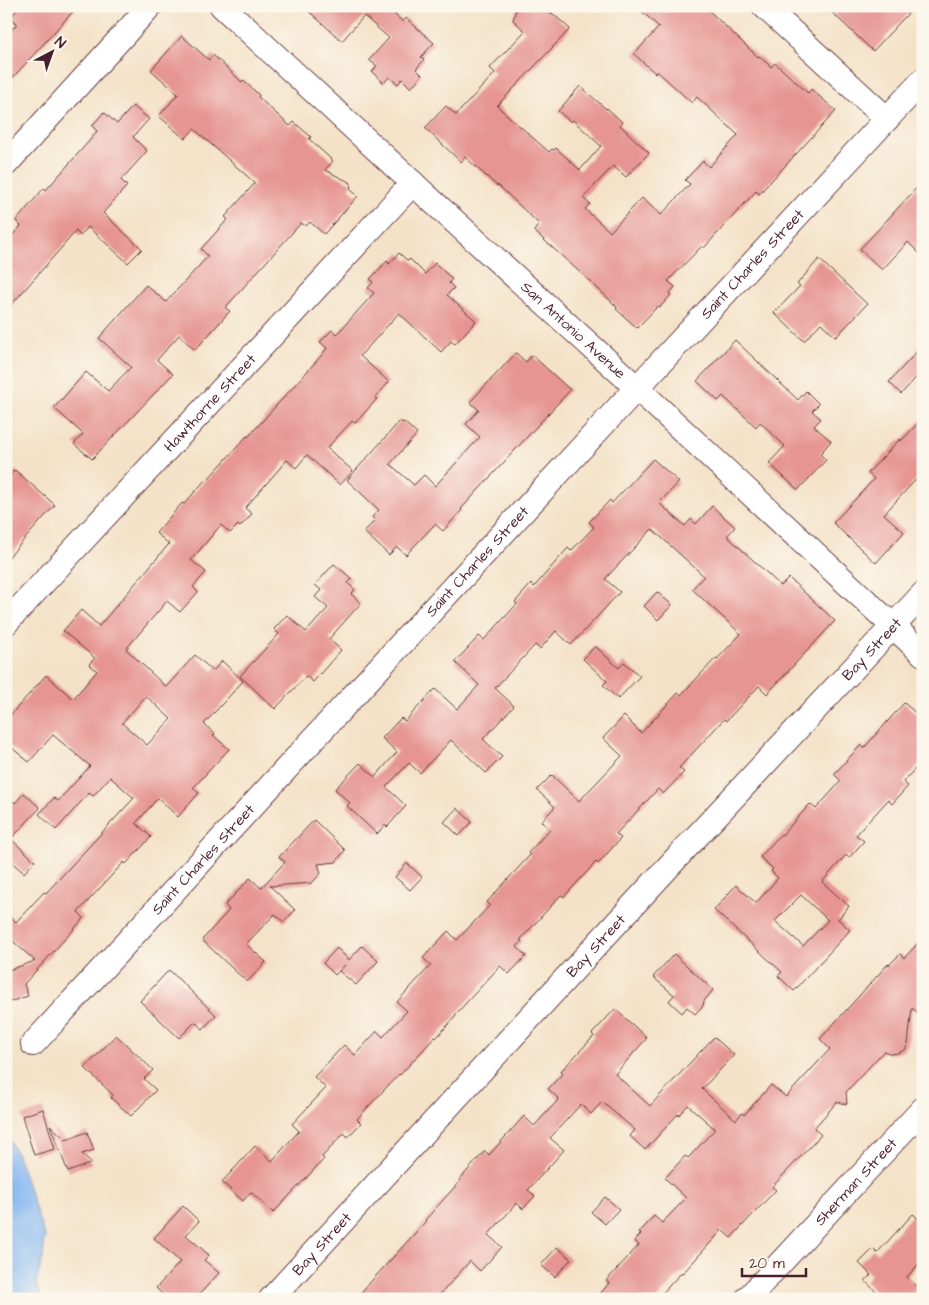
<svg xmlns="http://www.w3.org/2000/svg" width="929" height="1305" viewBox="0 0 929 1305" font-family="'Architects Daughter',sans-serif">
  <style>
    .water { fill: #85b7f1; stroke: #686b8e }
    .building { fill: #e69592; fill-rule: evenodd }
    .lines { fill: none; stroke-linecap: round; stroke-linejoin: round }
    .minor-casing { stroke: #643c43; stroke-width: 26 }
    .minor { stroke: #fff; stroke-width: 24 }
    .labels { text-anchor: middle; stroke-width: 4; stroke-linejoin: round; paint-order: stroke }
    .street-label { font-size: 15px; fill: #4a1f2b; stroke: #fbf7ec }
  </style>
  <rect width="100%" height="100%" fill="#fbf7ec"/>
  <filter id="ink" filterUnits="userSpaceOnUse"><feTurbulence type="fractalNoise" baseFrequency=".02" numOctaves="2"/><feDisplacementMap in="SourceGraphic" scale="10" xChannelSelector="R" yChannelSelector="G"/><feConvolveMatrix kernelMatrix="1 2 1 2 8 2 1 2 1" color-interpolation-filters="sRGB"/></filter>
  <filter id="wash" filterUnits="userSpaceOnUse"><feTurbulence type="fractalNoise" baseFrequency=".0096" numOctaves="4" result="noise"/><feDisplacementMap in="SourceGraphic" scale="20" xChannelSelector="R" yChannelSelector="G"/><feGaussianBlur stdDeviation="1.12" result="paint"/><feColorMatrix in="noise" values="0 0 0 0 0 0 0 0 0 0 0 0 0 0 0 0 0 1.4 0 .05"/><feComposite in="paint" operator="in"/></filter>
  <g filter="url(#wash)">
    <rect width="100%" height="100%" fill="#f4e2c8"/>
    <!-- water -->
    <polygon class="water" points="6,1135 17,1154 45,1237 43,1258 36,1283 42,1299 6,1299"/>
    <g id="blocks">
      <!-- building -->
      <g class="building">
        <polygon points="20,6 78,6 6,85 6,36 17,24 10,18"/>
        <polygon points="303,6 385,6 403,22 406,18 434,43 421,57 424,60 416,69 422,75 411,88 402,79 398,84 389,77 384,83 372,72 377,66 369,60 389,38 364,16 342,41"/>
        <polygon points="517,6 543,6 551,14 552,13 570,29 497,106 549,152 552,149 554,150 556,148 580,170 601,146 573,120 571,122 558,111 580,86 606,109 607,108 622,122 620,125 649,153 626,177 613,166 583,198 590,204 585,209 610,232 642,198 661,215 690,184 685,180 703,161 709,167 738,135 697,97 692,103 657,71 655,73 634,54 659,27 636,6 704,6 758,57 759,56 771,67 775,63 808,93 811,89 836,111 759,194 756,191 704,248 702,246 668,281 675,287 669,294 671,295 660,307 658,306 637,328 616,309 617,307 593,284 534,231 539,224 498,185 497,186 465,157 461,162 425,128 446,106 456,115 495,73 490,68 525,31 513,20"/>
        <polygon points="825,6 915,6 873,51"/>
        <polygon points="182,36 209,60 213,55 242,82 243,80 259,95 258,97 290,126 294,122 311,137 309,139 333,161 325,170 351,183 350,189 358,196 324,234 310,222 306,226 301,223 225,308 230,311 195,350 179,335 157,360 173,374 92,459 74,444 83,434 54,408 86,372 108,391 131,367 99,338 146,285 166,302 208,256 201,249 228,219 225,217 255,183 194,129 185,139 159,116 178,94 151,70"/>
        <polygon points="133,106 149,119 133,137 147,151 121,180 127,186 103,213 142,249 128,263 88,227 80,236 76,231 6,311 6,242 21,226 16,221 44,188 46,190 91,139 97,131 92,126 104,112 117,124"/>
        <polygon points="923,181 923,257 908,242 882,270 860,249"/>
        <path d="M399,253L408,261L410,259L425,274L435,263L452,279L449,283L454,288L447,295L476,321L455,344L451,341L441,352L399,313L360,356L389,382L375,398L377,399L355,423L352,421L327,448L353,471L340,485L307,455L296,468L287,460L245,508L252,514L240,527L238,525L230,533L221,525L191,560L206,572L193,587L198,592L180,612L167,601L126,649L166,687L195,655L213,671L222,661L243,681L204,724L215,734L213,735L229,749L193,788L199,793L178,817L158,798L136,823L151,837L126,864L124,862L78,912L84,918L24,984L28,996L6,1003V971L35,961L6,935V913L16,922L44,892L46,893L134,798L110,777L93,796L89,793L56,830L39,814L54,798L58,801L90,766L53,735L29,762L6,743V720L46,675L73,699L97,671L89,664L95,658L63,631L81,610L99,626L169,544L156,533L182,503L184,504L207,478L208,479L247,436L248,437L321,356L327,348L320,342L332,330L337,334L374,293L368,288L373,282L370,279L387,261L389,264ZM146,696L171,719L147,745L122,723Z"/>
        <polygon points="819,259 867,304 836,337 821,323 804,341 774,313 800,286 797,284"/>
        <polygon points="735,340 798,400 806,391 819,404 812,411 821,419 814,426 831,441 820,454 826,460 798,490 769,463 785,446 760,422 756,427 723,396 718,401 697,381"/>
        <polygon points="923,345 923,370 901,394 889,382"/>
        <polygon points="516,353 526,362 532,355 570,390 461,509 462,510 443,531 435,524 406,555 397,547 389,555 364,532 375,520 372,517 379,510 347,480 400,421 403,423 404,422 417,434 390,464 414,485 424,475 435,486 480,437 466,424 479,410 470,402"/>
        <polygon points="923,418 923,472 884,514 904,532 876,563 833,523 874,479 868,473 900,439 901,441"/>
        <polygon points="653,459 679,482 659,503 685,526 691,519 696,524 712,506 735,527 727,536 781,586 789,578 835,621 767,694 759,686 726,721 724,719 679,768 684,772 663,794 658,789 616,834 621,838 598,864 596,862 564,897 561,895 520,940 522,941 517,947 526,956 509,974 500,966 455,1015 456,1016 436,1038 435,1037 400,1075 399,1074 357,1119 361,1123 348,1137 344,1133 322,1157 324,1159 273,1213 251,1192 243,1201 222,1182 255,1146 272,1161 299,1131 292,1124 326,1088 314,1077 344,1045 355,1055 377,1031 383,1037 407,1011 397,1002 431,965 423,958 448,931 457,940 490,905 487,902 530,855 528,853 550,829 541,821 555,807 537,790 552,775 579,801 622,756 603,738 624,716 641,733 678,693 681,695 716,658 717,659 741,634 692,589 704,576 652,529 605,579 620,592 571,645 556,631 540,649 535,645 495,688 514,706 483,739 502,757 486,773 451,740 420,773 409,763 386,787 406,806 387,827 385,825 377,834 347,806 350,803 335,789 360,763 375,777 397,752 382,738 401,718 405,721 435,689 457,709 479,685 455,662 479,636 484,640 517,604 515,602 531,584 534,587 568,548 571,551 594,527 589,522 610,500 612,503"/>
        <polygon points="15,470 55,505 6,560 6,479"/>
        <polygon points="334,564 352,579 348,583 355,590 351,594 361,603 329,639 341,650 313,682 306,676 275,709 240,676 279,634 274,629 287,615 306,632 328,608 315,597 321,590 315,585"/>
        <polygon points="657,592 672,605 658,620 644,606"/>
        <polygon points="595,646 619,668 624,662 640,676 618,699 603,685 607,681 583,659"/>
        <path d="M904,703L923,719V760L903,782L908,786L892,804L888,800L856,835L864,841L849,858L846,855L822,882L849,906L838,919L850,930L794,991L778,976L782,972L714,910L736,885L756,903L778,878L771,871L773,869L760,857L781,834L782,835L810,804L816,809L841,781L834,774L861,745L864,748ZM801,895L828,920L803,946L775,921Z"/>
        <polygon points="24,793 40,808 11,839 35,861 24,873 6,857 6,794 15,803"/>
        <polygon points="457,808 472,822 459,836 444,822"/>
        <polygon points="314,820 345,850 336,862 318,864 321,873 312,883 270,886 295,910 284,922 275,914 246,944 266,962 247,982 202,940 229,910 225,905 250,878 261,888 285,862 279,857"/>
        <polygon points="407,863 422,877 410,890 395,877"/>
        <polygon points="923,938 923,1017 912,1008 908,1044 905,1050 898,1053 891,1054 884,1051 846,1092 847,1104 837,1102 814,1128 821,1135 772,1187 776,1190 756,1211 731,1238 722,1230 683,1273 682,1272 657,1299 596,1299 609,1283 606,1281 639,1245 634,1241 641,1234 639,1233 654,1216 662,1223 686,1198 665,1178 685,1156 688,1158 715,1129 688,1105 679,1115 678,1114 645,1150 630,1136 635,1130 602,1102 591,1114 581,1104 550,1138 564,1150 528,1190 535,1196 523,1209 517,1203 488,1235 502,1247 480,1271 470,1261 436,1299 355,1299 426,1221 425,1220 461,1180 460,1179 485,1151 489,1155 524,1116 534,1126 559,1099 548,1089 563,1073 561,1071 594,1036 592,1034 615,1009 647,1038 615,1074 650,1106 714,1037 734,1055 702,1089 736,1120 742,1113 744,1115 771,1085 786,1097 830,1049 820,1039 888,964 889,965 900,954 904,958"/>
        <polygon points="362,946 378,961 356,985 339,971 345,965 335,975 323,963 337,948 349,960"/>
        <polygon points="674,954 713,990 704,1001 703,1006 695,1014 687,1007 682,1013 669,1001 674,995 653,977"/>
        <polygon points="169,970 216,1015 203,1029 195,1022 179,1038 140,1001"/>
        <polygon points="116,1035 153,1070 144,1079 156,1090 131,1116 111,1098 113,1095 85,1068"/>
        <polygon points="43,1109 55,1149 34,1155 22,1116"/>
        <polygon points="50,1125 66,1140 87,1132 94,1150 82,1154 92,1163 68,1172"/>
        <polygon points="605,1197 619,1209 605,1224 591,1212"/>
        <polygon points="183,1206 199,1221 186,1235 209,1255 204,1260 219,1273 195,1299 168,1299 156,1288 180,1262 154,1238"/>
        <polygon points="913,1214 923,1223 923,1259 907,1277 923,1292 923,1299 884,1299 865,1281 871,1275 859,1263 873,1249 877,1253"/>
        <polygon points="557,1247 571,1259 555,1277 541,1265"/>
      </g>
    </g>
  </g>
  <g filter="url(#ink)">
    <use href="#blocks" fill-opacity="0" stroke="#643c43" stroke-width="1"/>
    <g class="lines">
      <!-- minor casing -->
      <g class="minor-casing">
        <g id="minor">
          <path id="s1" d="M222,6L430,199L637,388L923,654"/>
          <polyline points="764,6 887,119"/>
          <polyline points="6,164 150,6"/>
          <path id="s2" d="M6,623L413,183"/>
          <path id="s3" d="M33,1044L621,405L923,80"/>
          <path id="s4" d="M271,1299L670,865L923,594"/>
          <path id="s5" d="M747,1299L923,1109"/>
        </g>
      </g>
      <!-- minor -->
      <use href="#minor" class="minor"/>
    </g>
  </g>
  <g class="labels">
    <!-- street labels -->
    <g class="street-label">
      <text dy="5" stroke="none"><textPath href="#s3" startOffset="1061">Saint Charles Street</textPath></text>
      <text dy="5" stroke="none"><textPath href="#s1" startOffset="478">San Antonio Avenue</textPath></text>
      <text dy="5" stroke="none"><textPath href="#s2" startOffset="300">Hawthorne Street</textPath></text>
      <text dy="5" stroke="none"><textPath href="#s3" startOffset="656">Saint Charles Street</textPath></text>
      <text dy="5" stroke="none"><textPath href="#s4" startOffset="885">Bay Street</textPath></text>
      <text dy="5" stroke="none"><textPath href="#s3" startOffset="251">Saint Charles Street</textPath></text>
      <text dy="5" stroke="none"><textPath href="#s4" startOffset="480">Bay Street</textPath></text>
      <text dy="5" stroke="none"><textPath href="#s5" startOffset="160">Sherman Street</textPath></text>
      <text dy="5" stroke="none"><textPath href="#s4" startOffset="75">Bay Street</textPath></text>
    </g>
  </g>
  <!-- margin -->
  <rect width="929" height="1305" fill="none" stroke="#fbf7ec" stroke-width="25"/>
  <!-- north arrow -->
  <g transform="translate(52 52) rotate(41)" stroke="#fbf7ec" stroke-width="4" paint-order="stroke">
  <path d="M0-4L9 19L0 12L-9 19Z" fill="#4a1f2b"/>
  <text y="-8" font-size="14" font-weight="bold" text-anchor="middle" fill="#4a1f2b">N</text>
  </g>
  <!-- scale -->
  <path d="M742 1268v8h64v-8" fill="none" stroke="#4a1f2b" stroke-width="2.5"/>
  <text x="749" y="1268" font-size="15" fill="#4a1f2b" stroke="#fbf7ec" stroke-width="4" paint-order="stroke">20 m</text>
</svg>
